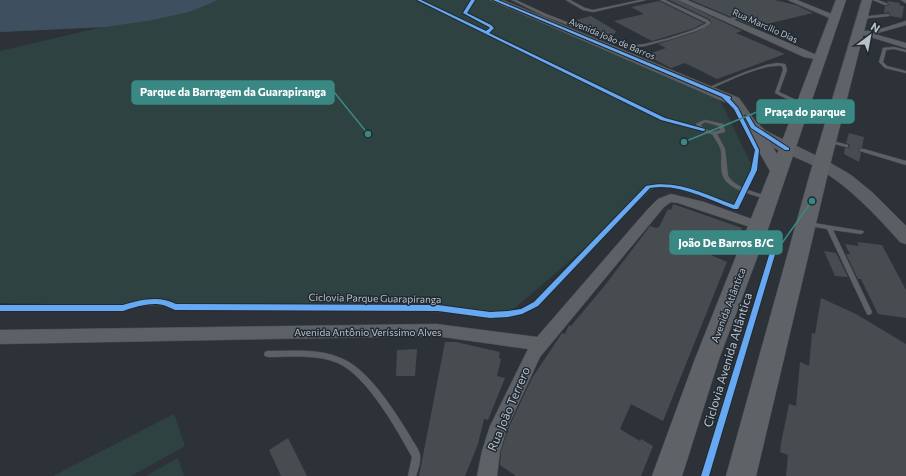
<svg xmlns="http://www.w3.org/2000/svg" width="906" height="476" viewBox="0 0 906 476" font-family="Commissioner,sans-serif">
  <style>
    .green { fill: #2f4242 }
    .water { fill: #3e4f5f }
    .building { fill: #474c51 }
    .lines { fill: none; stroke-linecap: round; stroke-linejoin: round }
    .lane-casing { stroke: #4b4e53; stroke-width: 1 }
    .street-casing { stroke: #4b4e53; stroke-width: 1 }
    .secondary-casing { stroke: #4b4e53; stroke-width: 1 }
    .primary-casing { stroke: #4a4f55; stroke-width: 1 }
    .lane { fill: #5d6166; fill-rule: evenodd }
    .street { fill: #5d6166; fill-rule: evenodd }
    .secondary { fill: #5b5f64; fill-rule: evenodd }
    .primary { fill: #5f6368; fill-rule: evenodd }
    .cycleway-casing { stroke: #212932; stroke-width: 2 }
    .cycleway { fill: #66a8f1; fill-rule: evenodd }
    .labels { text-anchor: middle; stroke-width: 3; stroke-linejoin: round; paint-order: stroke }
    .far-street-label { font-size: 9px; fill: #b8c0c8; stroke: #212932 }
    .street-label { font-size: 10px; fill: #b8c0c8; stroke: #212932 }
    .near-street-label { font-size: 12px; fill: #b8c0c8; stroke: #212932 }
    .leader { fill: none; stroke: #398884; stroke-width: 1.5 }
    .callout-dot { fill: #398884; stroke: #212932; stroke-width: 1.5 }
    .callout { fill: #398884; stroke: #398884; stroke-width: 1.5 }
    .callout-label { font-size: 11px; text-anchor: middle; font-weight: bold; fill: #fff }
  </style>
  <rect width="100%" height="100%" fill="#2c3238"/>
  <!-- green -->
  <g class="green">
    <polygon points="99,0 488,0 719,98 754,170 736,208 659,184 508,314 0,303 0,51 102,27 0,32"/>
    <polygon points="174,414 185,446 131,476 53,476"/>
    <polygon points="178,458 184,476 146,476"/>
  </g>
  <!-- water -->
  <polygon class="water" points="0,0 218,0 189,12 153,20 105,27 0,32"/>
  <!-- building -->
  <g class="building">
    <polygon points="669,0 677,0 742,31 736,33 785,54 717,79 685,63 671,68 646,55 666,48 658,44 696,32 712,23 709,19"/>
    <polygon points="691,0 775,0 796,5 813,13 755,27 738,20 742,17 740,15 731,17"/>
    <polygon points="659,1 704,23 692,29 652,41 614,21 644,14 631,7"/>
    <polygon points="887,1 900,3 899,5 904,6 902,18 890,16 889,12 884,13 885,6 889,5"/>
    <polygon points="591,16 616,31 612,38 576,20"/>
    <polygon points="849,133 864,137 862,148 858,149 861,153 859,162 844,154 845,148 850,147 849,144 846,143"/>
    <polygon points="673,204 742,228 736,243 720,233 711,255 727,262 663,421 631,404 620,429 640,441 641,439 653,446 641,476 516,476 500,465 501,451 509,427 532,378 562,333 565,334 569,325 571,326 606,284 650,226 656,228 659,227 668,209 671,210"/>
    <polygon points="857,242 882,245 906,290 906,318 878,314 861,279 858,279 846,254 850,254 845,244 859,246"/>
    <polygon points="824,251 836,253 848,277 835,276"/>
    <polygon points="821,298 856,314 906,344 906,476 786,476 788,455 780,452 781,443 789,404 796,406 800,362 809,366 812,333 815,334"/>
    <polygon points="445,342 456,342 500,352 499,358 501,359 497,376 505,378 488,420 484,419 478,444 465,476 419,476"/>
    <polygon points="417,349 415,376 396,376 397,350"/>
    <polygon points="288,438 307,476 281,476 269,450"/>
  </g>
  <g class="lines">
    <!-- lane casing -->
    <g class="lane-casing">
      <g id="lane">
        <polygon points="512,0 516,0 546,14 629,46 645,44 669,38 693,30 707,23 660,0 665,0 708,20 711,23 705,27 696,31 671,39 645,46 629,48 544,16"/>
        <polygon points="566,0 570,0 585,8 593,10 640,0 646,0 593,12 583,10"/>
        <polygon points="873,0 878,0 888,4 885,5"/>
        <polygon points="888,14 889,14 889,16 861,19 859,18 861,17"/>
        <polygon points="739,16 741,17 740,18 727,21 725,20"/>
        <polygon points="894,47 906,50 906,52 894,49 886,50 883,62 887,66 906,71 906,73 885,68 879,62 883,48"/>
        <path d="M777,63L785,64L787,70L779,92L805,104V106H801L775,93L783,70L782,66C760,64 729,81 708,90L705,89L745,72L766,65Z"/>
        <path d="M705,120L723,124L725,131V132L717,134L725,149L728,176C737,189 755,192 770,197L771,198L770,199H766C754,195 728,190 723,176C720,170 722,158 721,151C720,145 715,139 712,134C705,133 699,131 696,124ZM705,122L719,126L720,130C713,133 705,131 701,125Z"/>
        <polygon points="827,140 829,140 848,145 848,147 846,147 827,142"/>
        <polygon points="860,149 864,149 906,161 906,165 860,151"/>
        <polygon points="807,222 863,231 864,232 861,234 833,230 872,312 871,314 869,315 867,314 827,229 805,225 804,224 805,223"/>
        <path d="M268,351C293,351 320,348 343,359C370,371 395,412 410,436C413,442 419,449 420,455C421,461 418,470 416,476H408L412,457C397,430 367,376 338,363C317,354 290,357 268,357L265,356L264,354L265,352Z"/>
      </g>
    </g>
    <!-- street casing -->
    <g class="street-casing">
      <g id="street">
        <polygon points="678,0 687,0 824,58 820,60 804,57"/>
        <polygon points="788,0 797,0 839,17 832,19"/>
        <polygon points="901,0 906,0 906,3"/>
        <path d="M906,21V25L874,34L906,43V48L854,32L858,30C873,34 891,25 906,21Z"/>
        <polygon points="671,194 704,202 763,223 765,226 763,229 759,230 678,203 671,202 664,207 540,357 508,426 500,451 497,476 477,476 482,451 490,426 528,349 436,336 0,344 0,330 436,324 537,337 647,210 658,199"/>
      </g>
    </g>
    <!-- secondary casing -->
    <g class="secondary-casing">
      <path id="secondary" d="M490,0H503L739,98L756,122L766,131L827,161L851,175L873,193L906,226V244L900,242C875,214 849,186 816,167C794,155 767,149 749,131C741,123 737,112 729,104Z"/>
    </g>
    <!-- primary casing -->
    <g class="primary-casing">
      <g id="primary">
        <polygon points="836,0 846,0 769,226 719,359 682,476 652,476 695,359 770,171 745,127 747,124 759,124 777,154"/>
        <polygon points="862,0 872,0 827,177 756,476 726,476 809,177"/>
      </g>
    </g>
    <!-- lane -->
    <use href="#lane" class="lane"/>
    <!-- street -->
    <use href="#street" class="street"/>
    <!-- secondary -->
    <use href="#secondary" class="secondary"/>
    <!-- primary -->
    <use href="#primary" class="primary"/>
    <!-- cycleway casing -->
    <g class="cycleway-casing">
      <g id="cycleway">
        <polygon points="417,0 421,0 486,31 490,28 489,27 463,13 471,0 475,0 467,13 491,25 494,28 489,33 665,118 705,129 705,130 703,131 661,120"/>
        <path d="M493,0H498L731,97V98L730,99L738,108L759,150L757,170L738,209H734C707,199 679,183 650,188L538,306L522,314L508,317L490,318L438,311L175,310C172,309 169,307 166,306C152,301 136,307 123,311H0V305H123C140,300 159,295 176,304L438,305L490,312L508,311L521,309L534,302L646,186C677,179 706,195 734,205L751,170L755,150L734,109L722,97Z"/>
        <polygon points="745,116 749,116 755,126 789,148 789,150 785,150 751,128 745,117"/>
        <polygon points="742,237 746,237 775,249 776,251 709,476 701,476 770,252 742,241 741,239"/>
      </g>
    </g>
    <!-- cycleway -->
    <use href="#cycleway" class="cycleway"/>
  </g>
  <g class="labels">
    <!-- far-street labels -->
    <g class="far-street-label">
      <text transform="translate(765 26) rotate(24)" y="3">Rua Marcilio Dias</text>
      <text transform="translate(612 39) rotate(23)" y="3">Avenida João de Barros</text>
    </g>
    <!-- street labels -->
    <g class="street-label">
      <text transform="translate(375 298) rotate(1)" y="4">Ciclovia Parque Guarapiranga</text>
      <text transform="translate(728 305) rotate(-69)" y="4">Avenida Atlântica</text>
      <text x="368" y="336">Avenida Antônio Veríssimo Alves</text>
    </g>
    <!-- near-street labels -->
    <g class="near-street-label">
      <text transform="translate(728 360) rotate(-73)" y="4">Ciclovia Avenida Atlântica</text>
      <text transform="translate(509 409) rotate(-67)" y="4">Rua João Terrero</text>
    </g>
  </g>
  <!-- callouts -->
  <path class="leader" d="M368 134L334 92M684 142L757 112M812 201L782 243"/>
  <g class="callout-dot">
    <circle cx="368" cy="134" r="4"/>
    <circle cx="684" cy="142" r="4"/>
    <circle cx="812" cy="201" r="4"/>
  </g>
  <g class="callout">
    <rect x="132" y="81" width="202" height="23" rx="4"/>
    <rect x="757" y="100" width="97" height="23" rx="4"/>
    <rect x="670" y="231" width="112" height="23" rx="4"/>
  </g>
  <g class="callout-label">
    <text x="233" y="96">Parque da Barragem da Guarapiranga</text>
    <text x="805" y="116">Praça do parque</text>
    <text x="726" y="247">João De Barros B/C</text>
  </g>
  <!-- north arrow -->
  <g transform="translate(870 36) rotate(32)" stroke="#212932" stroke-width="3" paint-order="stroke">
  <path d="M0-3L7 15L0 10L-7 15Z" fill="#b8c0c8"/>
  <text y="-6" font-size="11" font-weight="bold" text-anchor="middle" fill="#b8c0c8">N</text>
  </g>
</svg>
